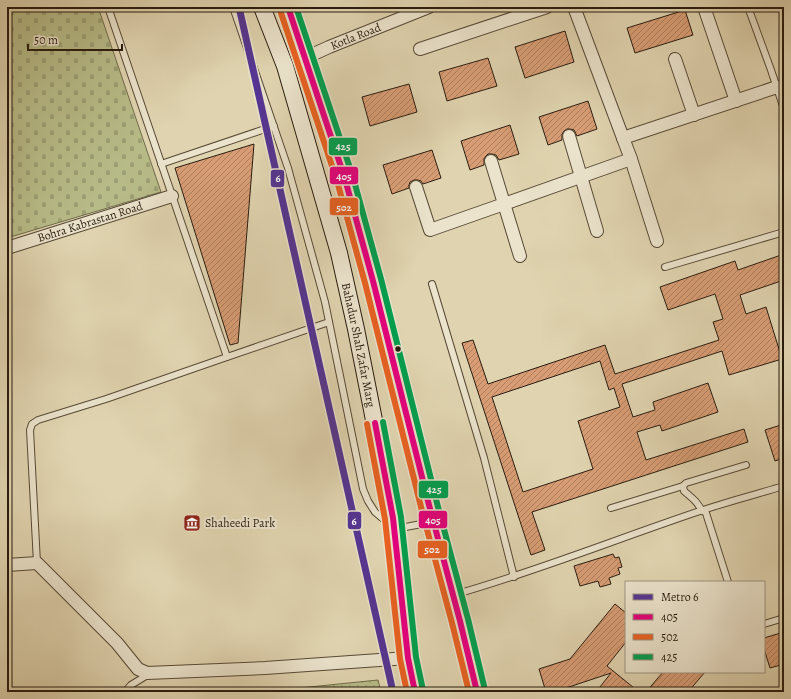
<svg xmlns="http://www.w3.org/2000/svg" width="791" height="699" viewBox="0 0 791 699" font-family="Alegreya,serif">
  <style>
    .cemetery { fill: url(#cemetery-stones); stroke: #706c4b }
    .park { fill: url(#park-dots); stroke: #706c4b }
    .building { fill: url(#building-hatch); stroke: #291c0e; fill-rule: evenodd }
    .lines { fill: none; stroke-linecap: round; stroke-linejoin: round }
    .service-casing { stroke: #574a36; stroke-width: 8 }
    .minor-casing { stroke: #574a36; stroke-width: 14 }
    .secondary-casing { stroke: #291c0e; stroke-width: 18 }
    .service { stroke: #ebe3cc; stroke-width: 6 }
    .minor { stroke: #ebe3cc; stroke-width: 12 }
    .secondary { stroke: #ebe3cc; stroke-width: 16 }
    .bus-1-casing { stroke: #ebe3cc; stroke-width: 9 }
    .bus-2-casing { stroke: #ebe3cc; stroke-width: 9 }
    .bus-3-casing { stroke: #ebe3cc; stroke-width: 9 }
    .bus-1 { stroke: #e5007d; stroke-width: 6 }
    .bus-2 { stroke: #e86121; stroke-width: 6 }
    .bus-3 { stroke: #029f4e; stroke-width: 6 }
    .metro-1-casing { stroke: #ebe3cc; stroke-width: 10 }
    .metro-1 { stroke: #553592; stroke-width: 7 }
    .bus-dot { fill: #291c0e; stroke: #ebe3cc; stroke-width: 1.5 }
    .labels { text-anchor: middle; stroke-width: 4; stroke-linejoin: round; paint-order: stroke }
    .street-label { font-size: 12px; fill: #291c0e; stroke: #ebe3cc }
    .poi-label { font-size: 12px; fill: #291c0e; stroke: #ebe3cc; text-anchor: start }
    .line-badge { stroke: #ebe3cc; stroke-width: 1.5 }
    .badge-label { font-size: 11px; text-anchor: middle; font-weight: bold; fill: #fff }
  </style>
  <defs>
    <pattern id="cemetery-stones" width="16" height="16" patternUnits="userSpaceOnUse"><rect width="16" height="16" fill="#b7bb88"/><path d="M2 7V4a2 2 0 0 1 4 0v3zM10 15v-3a2 2 0 0 1 4 0v3z" fill="#9da074"/></pattern>
    <pattern id="park-dots" width="8" height="8" patternUnits="userSpaceOnUse"><rect width="8" height="8" fill="#b7bb88"/><path d="M2 2h.1M6 6h.1" fill="none" stroke="#9da074" stroke-width="1.8" stroke-linecap="round"/></pattern>
    <pattern id="building-hatch" width="6" height="6" patternUnits="userSpaceOnUse"><rect width="6" height="6" fill="#d89d75"/><path d="M-1 1l2-2M0 6l6-6M5 7l2-2" fill="none" stroke="#af7f5e"/></pattern>
  </defs>
  <rect width="100%" height="100%" fill="#e0d4b0"/>
  <filter id="stains"><feTurbulence type="fractalNoise" baseFrequency=".005" numOctaves="4"/><feColorMatrix values="0 0 0 0 .2 0 0 0 0 .09 0 0 0 0 .02 0 0 0 .5 -.17"/></filter>
  <radialGradient id="worn" r=".72"><stop offset=".6" stop-color="#630" stop-opacity="0"/><stop offset="1" stop-color="#630" stop-opacity=".3"/></radialGradient>
  <!-- cemetery -->
  <polygon class="cemetery" points="7,7 98,7 161,192 7,238"/>
  <!-- park -->
  <polygon class="park" points="378,680 381,692 257,692 260,692"/>
  <!-- building -->
  <g class="building">
    <polygon points="685,10 693,35 635,53 627,28"/>
    <polygon points="565,31 574,62 525,78 515,47"/>
    <polygon points="488,58 497,86 447,101 439,72"/>
    <polygon points="409,84 417,112 370,126 362,97"/>
    <polygon points="588,101 597,129 577,136 574,130 570,129 567,129 564,131 562,134 562,140 548,145 539,117"/>
    <polygon points="510,125 519,154 499,160 496,155 492,154 488,154 486,156 484,159 484,165 470,170 461,141"/>
    <polygon points="254,144 238,343 230,345 175,168"/>
    <polygon points="432,150 441,178 423,184 421,181 418,180 414,180 410,182 409,185 409,188 392,194 383,165"/>
    <path d="M784,254V280L740,295L746,314L766,307L782,359L729,375L722,351L622,384L633,417L655,410L653,402L708,383L718,412L662,431L660,425L637,432L646,460L744,429L748,442L532,512L545,550L531,555L462,343L473,340L488,384L605,345L615,374L719,340L713,322L723,319L715,294L668,310L660,287L735,261L738,270ZM600,361L609,390L614,388L620,407L578,421L593,469L523,492L492,397Z"/>
    <polygon points="784,424 784,458 775,461 765,430"/>
    <polygon points="613,554 615,558 619,557 622,567 618,568 620,574 609,578 611,584 600,587 598,581 580,586 574,566"/>
    <polygon points="615,604 626,613 626,642 607,666 639,692 596,692 611,673 554,692 546,692 539,669 570,659"/>
    <polygon points="784,632 784,664 770,668 764,649 764,638"/>
    <polygon points="663,672 705,672 688,692 646,692"/>
  </g>
  <g class="lines">
    <!-- service casing -->
    <g class="service-casing">
      <g id="service">
        <polyline points="108,7 227,357 329,322"/>
        <polyline points="233,7 288,168 325,302 363,489 368,501 375,512 395,529 432,522"/>
        <polyline points="748,7 771,70 784,109"/>
        <polyline points="161,164 274,126"/>
        <polyline points="665,267 784,232"/>
        <polyline points="432,284 484,458 514,577"/>
        <polyline points="611,508 683,486"/>
        <polyline points="705,510 728,582"/>
        <path d="M702,511C696,500 692,498 684,491L683,486L686,483L746,465"/>
        <polyline points="37,563 30,430 32,424 38,420 106,399 227,357"/>
        <path d="M453,595C538,571 619,538 703,510C730,501 757,494 784,486"/>
        <polyline points="764,624 784,618"/>
        <polyline points="125,692 131,685 149,674"/>
      </g>
    </g>
    <!-- minor casing -->
    <g class="minor-casing">
      <g id="minor">
        <polyline points="574,7 623,138"/>
        <polyline points="704,7 736,101"/>
        <polyline points="420,49 547,7"/>
        <path id="s1" d="M305,58L329,47L429,7"/>
        <polyline points="675,59 694,115"/>
        <polyline points="569,136 597,231"/>
        <polyline points="631,159 657,241"/>
        <polyline points="491,161 520,256"/>
        <polyline points="416,187 430,230 504,204 631,159 623,138 777,87"/>
        <path id="s2" d="M7,248L172,196"/>
        <polyline points="7,565 37,563 117,643 138,669 147,673 265,668 408,658"/>
      </g>
    </g>
    <!-- secondary casing -->
    <g class="secondary-casing">
      <g id="secondary">
        <path id="s3" d="M262,7L285,66L339,253L356,329L392,511L408,658L415,692"/>
        <polyline points="288,7 345,179 373,281 400,387 429,505 460,621 477,692"/>
      </g>
    </g>
    <!-- service -->
    <use href="#service" class="service"/>
    <!-- minor -->
    <use href="#minor" class="minor"/>
    <!-- secondary -->
    <use href="#secondary" class="secondary"/>
    <!-- bus-1 casing -->
    <g class="bus-1-casing">
      <g id="bus-1">
        <polyline points="288,7 345,179 373,281 429,505 460,621 477,692"/>
        <polyline points="375,423 393,518 408,658 415,692"/>
      </g>
    </g>
    <!-- bus-2 casing -->
    <g class="bus-2-casing">
      <g id="bus-2">
        <polyline points="280,10 337,181 365,283 421,507 452,623 469,692"/>
        <polyline points="367,424 385,519 400,659 407,692"/>
      </g>
    </g>
    <!-- bus-3 casing -->
    <g class="bus-3-casing">
      <g id="bus-3">
        <polyline points="296,7 353,177 381,279 437,503 468,619 485,690"/>
        <polyline points="383,422 401,517 416,657 423,690"/>
      </g>
    </g>
    <!-- bus-1 -->
    <use href="#bus-1" class="bus-1"/>
    <!-- bus-2 -->
    <use href="#bus-2" class="bus-2"/>
    <!-- bus-3 -->
    <use href="#bus-3" class="bus-3"/>
    <!-- metro-1 casing -->
    <g class="metro-1-casing">
      <polyline id="metro-1" points="239,7 393,692"/>
    </g>
    <!-- metro-1 -->
    <use href="#metro-1" class="metro-1"/>
  </g>
  <!-- icons -->
  <defs>
    <g id="museum-square" transform="scale(0.9)"><rect x="-9" y="-9" width="18" height="18" rx="4" fill="#8f2418" stroke="#ebe3cc"/><path d="M0-6L6-3V-2H-6V-3ZM-5-1h2V3h-2ZM-1-1h2V3h-2ZM3-1h2V3H3ZM-6 4H6V6H-6Z" fill="#fff"/></g>
  </defs>
  <g fill-rule="evenodd">
    <use href="#museum-square" x="192" y="523"/>
  </g>
  <!-- markers -->
  <circle class="bus-dot" cx="398" cy="349" r="3.5"/>
  <g class="labels">
    <!-- street labels -->
    <g class="street-label">
      <text dy="4" stroke="none"><textPath href="#s1" startOffset="55">Kotla Road</textPath></text>
      <text dy="4" stroke="none"><textPath href="#s2" startOffset="87">Bohra Kabrastan Road</textPath></text>
      <text dy="4" stroke="none"><textPath href="#s3" startOffset="352">Bahadur Shah Zafar Marg</textPath></text>
    </g>
    <!-- poi labels -->
    <g class="poi-label">
      <text x="205" y="527">Shaheedi Park</text>
    </g>
  </g>
  <g class="line-badge">
    <rect x="328" y="137" width="30" height="19" rx="4" fill="#029f4e"/>
    <rect x="329" y="166" width="30" height="19" rx="4" fill="#e5007d"/>
    <rect x="270" y="169" width="15" height="19" rx="4" fill="#553592"/>
    <rect x="329" y="197" width="30" height="19" rx="4" fill="#e86121"/>
    <rect x="418" y="480" width="31" height="19" rx="4" fill="#029f4e"/>
    <rect x="418" y="510" width="30" height="19" rx="4" fill="#e5007d"/>
    <rect x="347" y="511" width="15" height="19" rx="4" fill="#553592"/>
    <rect x="417" y="540" width="31" height="19" rx="4" fill="#e86121"/>
  </g>
  <g class="badge-label">
    <text x="343" y="150">425</text>
    <text x="344" y="180">405</text>
    <text x="278" y="182">6</text>
    <text x="344" y="211">502</text>
    <text x="434" y="493">425</text>
    <text x="433" y="524">405</text>
    <text x="354" y="525">6</text>
    <text x="432" y="553">502</text>
  </g>
  <!-- margin -->
  <rect width="791" height="699" fill="none" stroke="#e0d4b0" stroke-width="24"/>
  <rect x="8" y="8" width="775" height="683" fill="none" stroke="#291c0e" stroke-width="2"/>
  <rect x="12" y="12" width="767" height="675" fill="none" stroke="#291c0e"/>
  <!-- legend -->
  <rect x="625" y="581" width="140" height="92" fill="#ebe3cc" stroke="#9d9380"/>
  <rect x="633" y="594" width="20" height="6" fill="#553592" stroke="#9d9380"/>
  <text x="661" y="601" font-size="12" fill="#291c0e">Metro 6</text>
  <rect x="633" y="614" width="20" height="6" fill="#e5007d" stroke="#9d9380"/>
  <text x="661" y="621" font-size="12" fill="#291c0e">405</text>
  <rect x="633" y="634" width="20" height="6" fill="#e86121" stroke="#9d9380"/>
  <text x="661" y="641" font-size="12" fill="#291c0e">502</text>
  <rect x="633" y="654" width="20" height="6" fill="#029f4e" stroke="#9d9380"/>
  <text x="661" y="661" font-size="12" fill="#291c0e">425</text>
  <!-- scale -->
  <path d="M28 44v6h94v-6" fill="none" stroke="#291c0e" stroke-width="2"/>
  <text x="34" y="44" font-size="12" fill="#291c0e" stroke="#ebe3cc" stroke-width="3" paint-order="stroke">50 m</text>
  <rect width="100%" height="100%" filter="url(#stains)"/>
  <rect width="100%" height="100%" fill="url(#worn)"/>
</svg>
